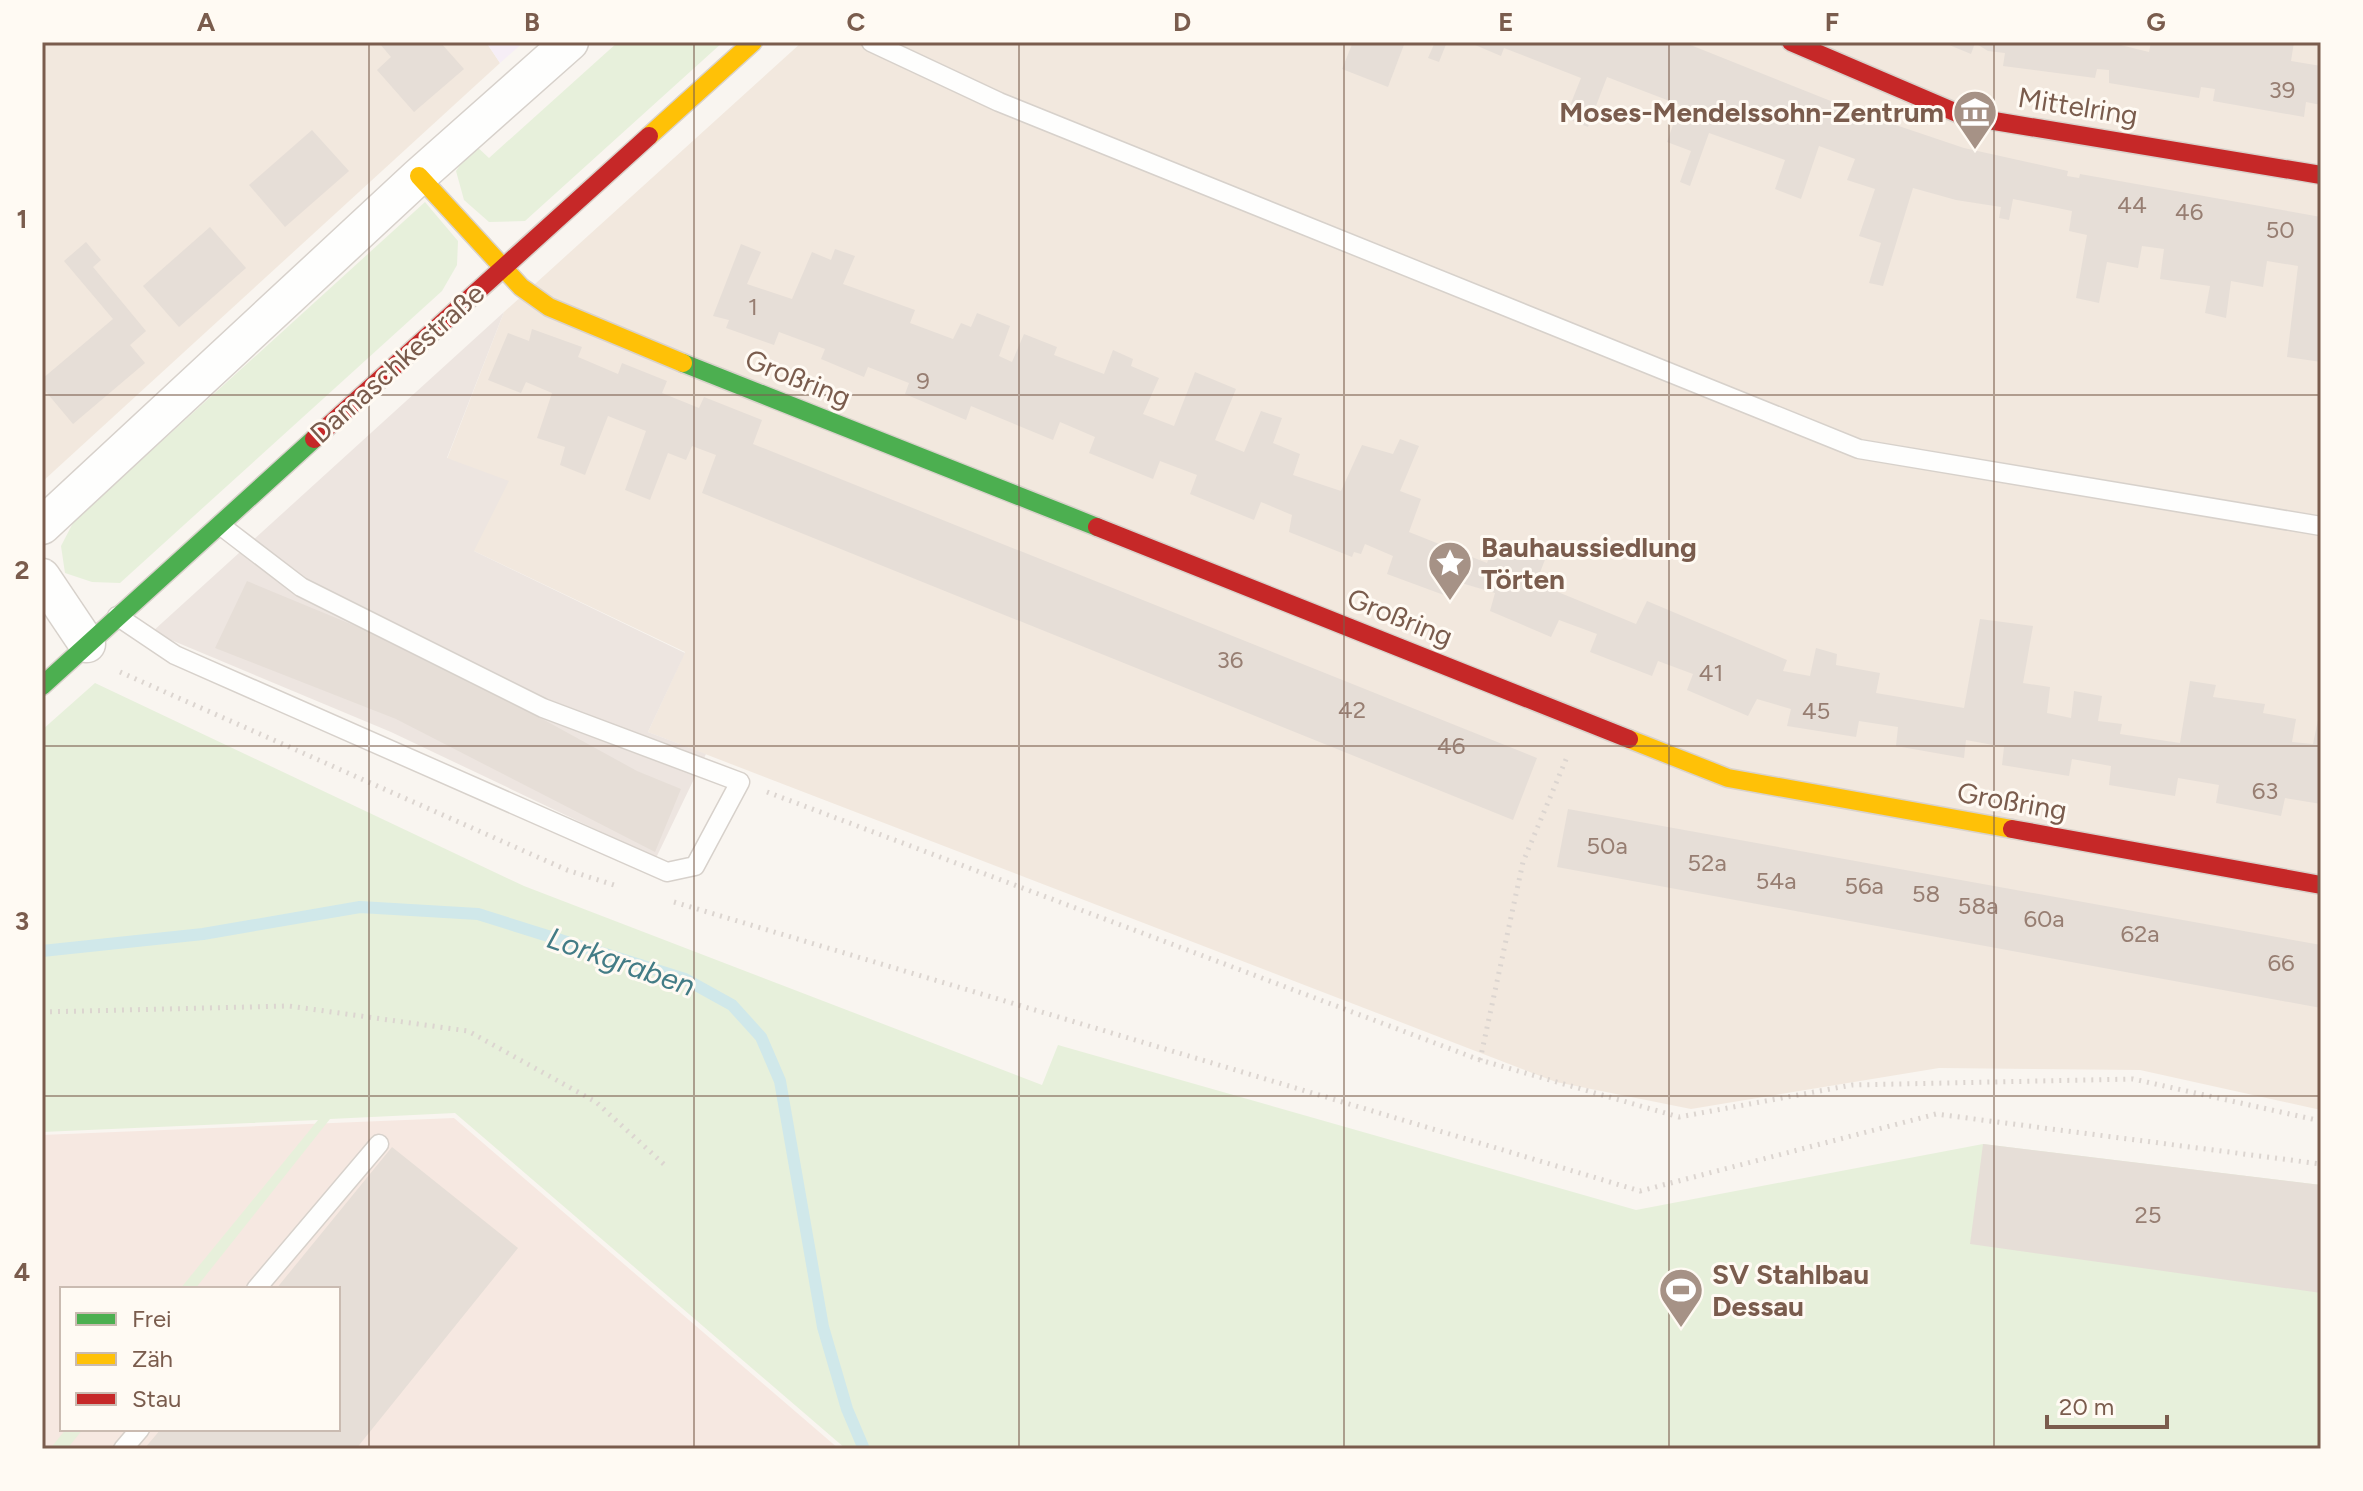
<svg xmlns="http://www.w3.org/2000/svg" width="2363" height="1491" viewBox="0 0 2363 1491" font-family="Figtree,sans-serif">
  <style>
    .residential { fill: #f2e8de }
    .commercial { fill: #f6e8e1; fill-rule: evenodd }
    .industrial { fill: #ede5e0 }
    .education { fill: #f6eef6 }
    .green { fill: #e7f0db }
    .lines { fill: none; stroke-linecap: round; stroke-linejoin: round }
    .stream { stroke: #d0e8ea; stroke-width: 12 }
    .building { fill: #e6ded7 }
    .lane-casing { stroke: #d7d1cb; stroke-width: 21 }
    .street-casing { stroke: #d7d1cb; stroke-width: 39 }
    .fast-casing { stroke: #d9d2cb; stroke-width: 21 }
    .slow-casing { stroke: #d9d2cb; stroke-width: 21 }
    .jam-casing { stroke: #d9d2cb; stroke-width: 21 }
    .path { stroke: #dcd5d0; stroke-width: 5; stroke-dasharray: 2 6; stroke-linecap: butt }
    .lane { stroke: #fefefd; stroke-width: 18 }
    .street { stroke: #fefefd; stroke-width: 36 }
    .fast { stroke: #4caf50; stroke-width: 18 }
    .slow { stroke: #ffc107; stroke-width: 18 }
    .jam { stroke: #c62828; stroke-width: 18 }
    .grid { fill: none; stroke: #7a5c4d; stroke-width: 2; stroke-opacity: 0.55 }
    .labels { text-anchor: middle; stroke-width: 6; stroke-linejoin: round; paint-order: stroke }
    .number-label { font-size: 24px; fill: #977e72 }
    .street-label { font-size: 28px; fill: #7a5c4d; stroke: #fffaf3 }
    .poi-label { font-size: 28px; font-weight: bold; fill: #7a5c4d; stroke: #fffaf3; text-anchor: start }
    .water-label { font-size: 30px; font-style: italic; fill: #437c86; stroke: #fffaf3 }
    .neatline { fill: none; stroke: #7a5c4d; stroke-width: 3 }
    .grid-label { font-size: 26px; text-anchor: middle; font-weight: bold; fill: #7a5c4d }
  </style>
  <rect width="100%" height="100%" fill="#f9f5f0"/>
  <!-- residential -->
  <g class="residential">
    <polygon points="42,42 486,42 500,63 42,482"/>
    <polygon points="802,42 2321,42 2321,1110 2140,1070 1939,1068 1691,1109 1556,1082 648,732 685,652 474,551 447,459 504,312"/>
  </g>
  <!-- commercial -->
  <path class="commercial" d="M454,1118L839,1449H42V1135ZM62,1289H338V1429H62Z"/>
  <!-- industrial -->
  <polygon class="industrial" points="504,312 447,458 509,481 474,551 685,653 648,732 706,754 656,858 391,732 152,632"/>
  <!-- education -->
  <polygon class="education" points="486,42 524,42 500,63"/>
  <!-- green -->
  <g class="green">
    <polygon points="618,42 723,42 525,221 489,222 464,200 456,171 474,144 489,158"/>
    <polygon points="425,202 458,241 457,265 442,291 120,583 92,582 65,573 61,546 74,521"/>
    <polygon points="95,683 524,886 1042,1085 1058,1045 1636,1210 1983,1144 2321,1185 2321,1449 846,1449 455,1113 330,1119 195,1289 180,1289 318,1120 42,1132 42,730"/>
    <polygon points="66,1429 83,1429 67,1449 50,1449"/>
  </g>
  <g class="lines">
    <!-- stream -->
    <polyline class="stream" points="42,951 203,934 360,907 478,914 685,979 732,1005 761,1037 780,1081 823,1327 847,1409 864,1449"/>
  </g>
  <!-- building -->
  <g class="building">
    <polygon points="382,42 440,42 464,69 414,112 377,70 391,57 380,44"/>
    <polygon points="1353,42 1405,42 1388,87 1342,69"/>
    <polygon points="1435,42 1447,42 1439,62 1428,58"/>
    <polygon points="1468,42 1683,42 1866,115 1964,148 2068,171 2067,176 2079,178 2080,174 2321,217 2321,362 2287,357 2298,266 2267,261 2263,287 2231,281 2226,318 2205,313 2210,286 2160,279 2164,249 2142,246 2138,268 2107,262 2099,303 2076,298 2087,235 2069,231 2072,211 2013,199 2009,220 1999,218 2001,207 1956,200 1913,188 1883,286 1869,283 1881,243 1859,236 1875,189 1847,180 1855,159 1819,146 1801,199 1775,189 1785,160 1709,133 1690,186 1680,182 1691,151 1667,142 1680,105 1607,77 1588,127 1565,118 1581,78 1504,48 1501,56"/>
    <polygon points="1942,42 2108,42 2149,52 2151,42 2294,42 2291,61 2321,66 2321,105 2306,102 2304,117 2213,101 2215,89 2201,87 2199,98 2109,83 2109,70 2097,69 2095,78 2003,66 2005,53 1988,51 1975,43 1971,54"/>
    <polygon points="312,130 349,171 285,227 249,185"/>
    <polygon points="210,227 246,268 179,327 143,286"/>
    <polygon points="86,242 101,260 93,267 146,331 130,345 145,363 73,424 42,387 42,379 113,319 64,261"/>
    <polygon points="741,244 761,252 747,284 792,299 812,252 831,260 835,249 855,256 843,284 915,310 910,323 953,339 961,323 971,327 977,313 1010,326 999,356 1012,362 1024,334 1057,347 1054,355 1104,374 1113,350 1133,359 1131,366 1159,378 1143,414 1174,426 1195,372 1236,389 1215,440 1244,452 1261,411 1282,418 1273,443 1300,454 1293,475 1341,491 1362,445 1393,454 1400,439 1419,446 1400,491 1421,499 1409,532 1487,563 1494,544 1515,552 1517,546 1546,557 1536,583 1636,624 1647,601 1787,660 1783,671 1810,676 1816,648 1837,654 1836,665 1880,673 1876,693 1964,708 1980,619 2033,626 2023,683 2050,687 2047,713 2071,718 2074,691 2102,696 2098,721 2122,724 2120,734 2180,743 2190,681 2216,685 2213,697 2265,704 2263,713 2296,719 2292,742 2313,744 2318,720 2321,721 2321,804 2285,798 2281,816 2216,803 2219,785 2178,778 2175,796 2109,785 2111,766 2072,759 2069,776 2002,765 2004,747 1966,740 1964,758 1896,746 1898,727 1859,721 1856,737 1787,726 1791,709 1757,699 1748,716 1687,690 1693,674 1658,661 1652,676 1590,652 1597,634 1559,620 1551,637 1490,611 1495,593 1458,582 1452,598 1387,574 1393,556 1365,544 1361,554 1354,552 1352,557 1289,532 1292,515 1261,502 1254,520 1190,494 1197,475 1160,461 1153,479 1089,453 1095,437 1060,422 1053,440 971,406 966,420 905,394 909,383 868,367 864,377 821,359 825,349 779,332 774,345 726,328 729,320 713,316"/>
    <polygon points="532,329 582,347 578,357 618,374 622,363 667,381 662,393 699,408 704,397 762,420 753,444 758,446 1537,758 1513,820 702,493 716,455 692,446 686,460 668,453 650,500 625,490 646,431 608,416 585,475 560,465 565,447 537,438 552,393 526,382 521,393 488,380 508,333 529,341"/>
    <polygon points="247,581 428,656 637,771 681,789 655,852 396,719 215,648"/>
    <polygon points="1568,809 2321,945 2321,1008 1557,867"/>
    <polygon points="1983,1144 2321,1185 2321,1293 1970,1244"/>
    <polygon points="392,1147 518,1248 356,1449 144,1449 161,1429 338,1429 338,1289 276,1289"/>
  </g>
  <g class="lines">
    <!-- lane casing -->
    <g class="lane-casing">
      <g id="lane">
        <polyline points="871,42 999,102 1859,449 2321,526"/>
        <polyline points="117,616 175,655 667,872 695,866 740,782 543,708 301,587 220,525"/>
        <polyline points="256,1289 379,1144"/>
        <polyline points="123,1449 140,1429"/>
      </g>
    </g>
    <!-- street casing -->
    <g class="street-casing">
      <g id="street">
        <polyline points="42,526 419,176 570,42"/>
        <polyline points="42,577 87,644"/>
      </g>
    </g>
    <!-- fast casing -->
    <g class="fast-casing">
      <g id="fast">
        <polyline points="683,363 1097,527"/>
        <polyline points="42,686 314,439"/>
      </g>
    </g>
    <!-- slow casing -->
    <g class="slow-casing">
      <g id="slow">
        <polyline points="649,136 753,42"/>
        <polyline points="419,176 521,287 549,307 683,363"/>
        <polyline points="1629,739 1728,778 2012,829"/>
      </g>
    </g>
    <!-- jam casing -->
    <g class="jam-casing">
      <g id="jam">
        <polyline points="1791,42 1964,116 2321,175"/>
        <polyline points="314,439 649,136"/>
        <polyline points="1097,527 1629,739"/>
        <polyline points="2012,829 2321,885"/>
      </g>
    </g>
    <!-- path -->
    <g class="path">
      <polyline points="120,672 567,870 614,885"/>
      <polyline points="767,792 1480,1060 1679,1117 1852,1085 2133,1079 2321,1121"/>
      <polyline points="674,902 1640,1191 1936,1114 2321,1164"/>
      <polyline points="42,1012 289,1006 468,1031 596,1102 668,1168"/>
      <polyline points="1480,1060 1523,862 1567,757"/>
    </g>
    <!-- lane -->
    <use href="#lane" class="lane"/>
    <!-- street -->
    <use href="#street" class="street"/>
    <!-- fast -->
    <use href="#fast" class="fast"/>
    <!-- slow -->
    <use href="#slow" class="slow"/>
    <!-- jam -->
    <use href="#jam" class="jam"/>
  </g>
  <!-- grid -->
  <path class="grid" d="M369,42V1449M694,42V1449M1019,42V1449M1344,42V1449M1669,42V1449M1994,42V1449M42,395H2321M42,746H2321M42,1096H2321"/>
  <!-- icons -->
  <defs>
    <g id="museum-pin" transform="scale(2.3)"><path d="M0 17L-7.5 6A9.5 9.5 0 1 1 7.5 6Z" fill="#a69286" stroke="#fffaf3"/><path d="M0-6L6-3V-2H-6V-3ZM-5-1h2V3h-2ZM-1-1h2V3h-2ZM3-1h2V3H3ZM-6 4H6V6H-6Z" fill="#fff"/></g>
    <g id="sight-pin" transform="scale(2.3)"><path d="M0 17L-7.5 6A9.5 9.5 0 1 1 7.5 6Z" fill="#a69286" stroke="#fffaf3"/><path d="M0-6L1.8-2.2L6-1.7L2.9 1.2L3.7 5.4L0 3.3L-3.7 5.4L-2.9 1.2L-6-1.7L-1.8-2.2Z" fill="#fff"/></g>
    <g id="stadium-pin" transform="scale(2.3)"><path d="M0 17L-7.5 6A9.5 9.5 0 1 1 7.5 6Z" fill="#a69286" stroke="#fffaf3"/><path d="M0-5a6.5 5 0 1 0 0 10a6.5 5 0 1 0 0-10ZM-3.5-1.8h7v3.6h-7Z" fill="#fff"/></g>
  </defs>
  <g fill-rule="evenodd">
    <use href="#museum-pin" x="1975" y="112"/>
    <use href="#sight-pin" x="1450" y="563"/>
    <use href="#stadium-pin" x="1681" y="1290"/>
  </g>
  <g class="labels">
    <!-- number labels -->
    <g class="number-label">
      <text x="2282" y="98">39</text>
      <text x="2132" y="213">44</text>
      <text x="2189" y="220">46</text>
      <text x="2280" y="238">50</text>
      <text x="753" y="315">1</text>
      <text x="923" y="389">9</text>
      <text x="1230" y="668">36</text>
      <text x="1711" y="681">41</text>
      <text x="1352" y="718">42</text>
      <text x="1816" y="719">45</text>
      <text x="1451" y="754">46</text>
      <text x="2265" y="799">63</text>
      <text x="1607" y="854">50a</text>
      <text x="1707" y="871">52a</text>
      <text x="1776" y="889">54a</text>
      <text x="1864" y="894">56a</text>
      <text x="1926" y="902">58</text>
      <text x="1978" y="914">58a</text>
      <text x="2044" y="927">60a</text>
      <text x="2140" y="942">62a</text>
      <text x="2281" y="971">66</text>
      <text x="2148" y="1223">25</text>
    </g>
    <!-- street labels -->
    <g class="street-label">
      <text transform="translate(2078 106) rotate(9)" y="10">Mittelring</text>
      <text transform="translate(397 363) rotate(-42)" y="10">Damaschkestraße</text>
      <text transform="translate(798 378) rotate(22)" y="10">Großring</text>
      <text transform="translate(1400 617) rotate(22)" y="10">Großring</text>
      <text transform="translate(2012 801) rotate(10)" y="10">Großring</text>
    </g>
    <!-- poi labels -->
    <g class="poi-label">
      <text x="1944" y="122" text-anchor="end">Moses-Mendelssohn-Zentrum</text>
      <text x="1481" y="557">Bauhaussiedlung<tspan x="1481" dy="32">Törten</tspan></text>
      <text x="1712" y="1284">SV Stahlbau<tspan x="1712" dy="32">Dessau</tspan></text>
    </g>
    <!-- water labels -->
    <g class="water-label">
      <text transform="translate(621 962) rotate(19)" y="10">Lorkgraben</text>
    </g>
  </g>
  <!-- border -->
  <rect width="2363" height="1491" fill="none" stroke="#fffaf3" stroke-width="88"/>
  <!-- legend -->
  <rect x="60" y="1287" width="280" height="144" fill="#fffaf3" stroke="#cabbb1" stroke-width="2"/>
  <rect x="76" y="1313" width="40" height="12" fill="#4caf50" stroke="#cabbb1" stroke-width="2"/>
  <text x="132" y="1327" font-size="24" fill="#7a5c4d">Frei</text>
  <rect x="76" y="1353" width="40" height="12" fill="#ffc107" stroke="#cabbb1" stroke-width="2"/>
  <text x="132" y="1367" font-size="24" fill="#7a5c4d">Zäh</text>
  <rect x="76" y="1393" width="40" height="12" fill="#c62828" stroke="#cabbb1" stroke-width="2"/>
  <text x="132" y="1407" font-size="24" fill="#7a5c4d">Stau</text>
  <!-- scale -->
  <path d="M2047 1415v12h120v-12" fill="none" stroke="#7a5c4d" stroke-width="4"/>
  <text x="2059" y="1415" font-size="24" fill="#7a5c4d" stroke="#fffaf3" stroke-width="6" paint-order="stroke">20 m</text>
  <rect x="44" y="44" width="2275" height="1403" class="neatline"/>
  <g class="grid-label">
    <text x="206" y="31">A</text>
    <text x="532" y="31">B</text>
    <text x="856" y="31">C</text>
    <text x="1182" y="31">D</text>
    <text x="1506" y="31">E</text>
    <text x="1832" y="31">F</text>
    <text x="2156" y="31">G</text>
    <text x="22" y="228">1</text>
    <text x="22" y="579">2</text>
    <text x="22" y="930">3</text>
    <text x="22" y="1281">4</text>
  </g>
</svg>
